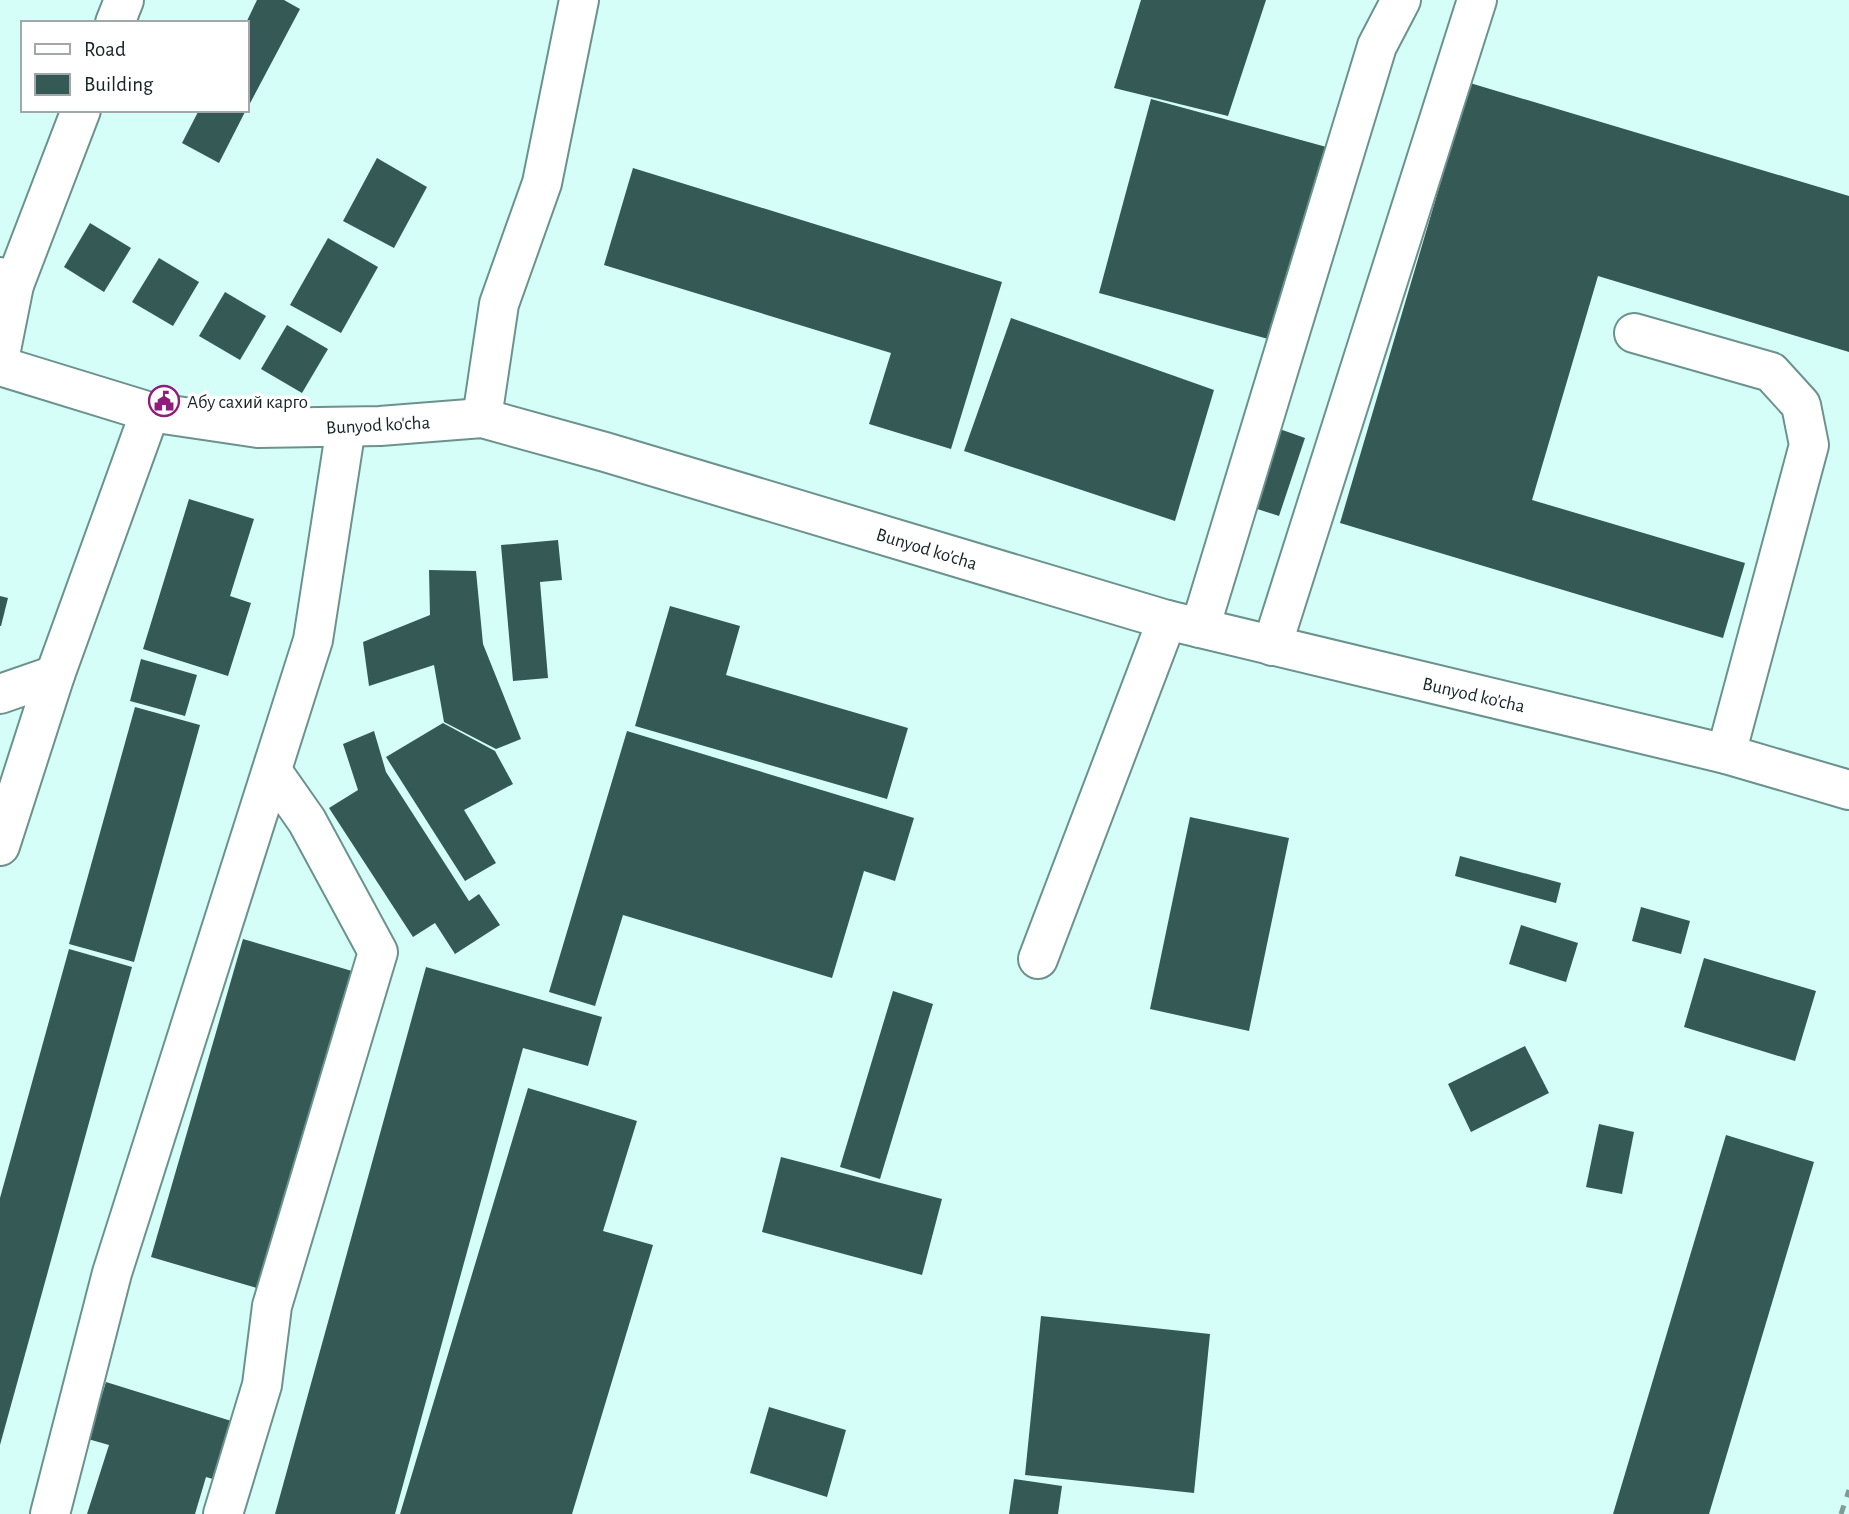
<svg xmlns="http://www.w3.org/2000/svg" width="1849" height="1514" viewBox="0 0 1849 1514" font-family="'Alegreya Sans',sans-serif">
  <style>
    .building { fill: #355955 }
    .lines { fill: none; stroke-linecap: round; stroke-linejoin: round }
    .minor-casing { stroke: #6c928d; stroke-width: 42 }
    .minor { stroke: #fff; stroke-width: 38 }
    .rail { stroke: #7e9b98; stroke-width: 5; stroke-dasharray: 9 9; stroke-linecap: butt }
    .labels { text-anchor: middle; stroke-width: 7; stroke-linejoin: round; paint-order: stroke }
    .poi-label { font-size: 19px; fill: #162524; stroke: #fff; text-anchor: start }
    .street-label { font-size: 19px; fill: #162524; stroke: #fff }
  </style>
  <rect width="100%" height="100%" fill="#d5fef9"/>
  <!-- building -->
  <g class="building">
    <polygon points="257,0 284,0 300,9 247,109 246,23"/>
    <polygon points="1141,0 1266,0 1228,116 1114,88"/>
    <polygon points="1470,83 1849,196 1849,352 1598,276 1532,500 1745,563 1723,638 1340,523"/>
    <polygon points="1151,99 1330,148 1279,342 1099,293"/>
    <polygon points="199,110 246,110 219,163 182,143"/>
    <polygon points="377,158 427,187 394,248 343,221"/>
    <polygon points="633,168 1002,282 951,449 869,424 891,353 604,265"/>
    <polygon points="90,223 131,248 104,292 64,267"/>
    <polygon points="328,238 378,267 341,333 290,305"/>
    <polygon points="159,258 199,282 173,326 132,302"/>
    <polygon points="225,292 266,316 240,360 199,336"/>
    <polygon points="1011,318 1214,390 1175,521 964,451"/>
    <polygon points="287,325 328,349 302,393 261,369"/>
    <polygon points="1274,427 1305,438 1279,516 1248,506"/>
    <polygon points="189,499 254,519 230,596 251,603 228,676 143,649"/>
    <polygon points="558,540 562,580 540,582 548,678 513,681 501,545"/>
    <polygon points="429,570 476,571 483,644 521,739 496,749 444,722 434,665 369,686 363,642 430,615"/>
    <polygon points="0,596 8,598 1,626 0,626"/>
    <polygon points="670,606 740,626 726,675 908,728 887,799 635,726"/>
    <polygon points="141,659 197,675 185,716 130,701"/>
    <polygon points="135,707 200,725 134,962 69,944"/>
    <polygon points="443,723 495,751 513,784 464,810 496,863 465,881 386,757"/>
    <polygon points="374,731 386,772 469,901 479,894 500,925 455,954 435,923 413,937 329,808 358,790 343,744"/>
    <polygon points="627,731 914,818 895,881 864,871 832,978 623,915 595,1006 549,992"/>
    <polygon points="1190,817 1289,838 1249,1031 1150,1009"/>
    <polygon points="1460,856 1561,883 1556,903 1455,876"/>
    <polygon points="1641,907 1690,921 1681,954 1632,941"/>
    <polygon points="1521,925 1578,943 1566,982 1509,964"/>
    <polygon points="243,939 352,971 260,1289 151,1257"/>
    <polygon points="69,949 132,967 0,1445 0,1198"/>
    <polygon points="1704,958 1816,991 1795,1061 1684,1027"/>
    <polygon points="426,967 602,1017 588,1066 523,1048 395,1514 275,1514"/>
    <polygon points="893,991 933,1004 880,1179 840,1167"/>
    <polygon points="1525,1046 1549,1093 1471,1132 1448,1084"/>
    <polygon points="528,1088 637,1121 603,1231 653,1245 572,1514 400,1514"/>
    <polygon points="1599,1124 1634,1132 1622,1194 1586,1187"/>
    <polygon points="1726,1135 1814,1162 1709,1514 1613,1514"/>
    <polygon points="781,1157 942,1199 922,1275 762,1232"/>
    <polygon points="1041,1316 1210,1334 1194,1493 1025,1475"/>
    <polygon points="106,1382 241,1424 223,1482 206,1477 195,1514 87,1514 109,1445 88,1439"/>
    <polygon points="769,1407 846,1430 827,1497 750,1473"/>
    <polygon points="1014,1479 1062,1486 1058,1514 1009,1514"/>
  </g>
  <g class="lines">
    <!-- minor casing -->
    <g class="minor-casing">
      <g id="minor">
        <polyline points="115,23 124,0"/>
        <polyline points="0,277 14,285 0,355"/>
        <polyline points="14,285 81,110"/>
        <polyline points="1634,333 1771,372 1801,405 1809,445 1726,754"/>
        <polyline points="0,366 150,412 258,428 380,426 482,418 605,452 1167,620 1726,754 1849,790"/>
        <polyline points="482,418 499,304 542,183 579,0"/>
        <polyline points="1200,628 1377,46 1401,0"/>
        <polyline points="1272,646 1477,0"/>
        <polyline points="0,694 55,675"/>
        <polyline points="0,846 55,675 150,412"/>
        <polyline points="1038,959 1167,620"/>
        <polyline points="50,1514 112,1273 313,640 346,427"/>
        <polyline points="223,1514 262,1385 272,1306 378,952 307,821 272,771"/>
      </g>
    </g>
    <!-- minor -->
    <use href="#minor" class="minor"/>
    <!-- rail -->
    <polyline class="rail" points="1841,1514 1849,1490"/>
  </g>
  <!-- icons -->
  <defs>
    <g id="civic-ring" transform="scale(1.575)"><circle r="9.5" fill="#fff" stroke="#901c7b" stroke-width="1.5"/><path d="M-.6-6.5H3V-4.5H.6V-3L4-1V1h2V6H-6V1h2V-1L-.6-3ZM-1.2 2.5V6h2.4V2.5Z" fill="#901c7b"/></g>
  </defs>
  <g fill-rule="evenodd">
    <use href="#civic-ring" x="164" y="401"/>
  </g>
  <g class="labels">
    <!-- poi labels -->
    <g class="poi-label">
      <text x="187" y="408">Абу сахий карго</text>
    </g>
    <!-- street labels -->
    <g class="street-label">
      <text transform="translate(378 424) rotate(-3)" y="7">Bunyod ko'cha</text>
      <text transform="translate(927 548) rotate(17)" y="7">Bunyod ko'cha</text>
      <text transform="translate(1474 694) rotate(13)" y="7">Bunyod ko'cha</text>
    </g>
  </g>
  <!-- legend -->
  <rect x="21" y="21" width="228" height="91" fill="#ffffff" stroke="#a2a8a7" stroke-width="2"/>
  <rect x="35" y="44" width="35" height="10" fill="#ffffff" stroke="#a2a8a7" stroke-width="2"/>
  <text x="84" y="56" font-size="21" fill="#162524">Road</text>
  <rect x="35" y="74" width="35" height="21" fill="#355955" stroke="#a2a8a7" stroke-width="2"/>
  <text x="84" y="91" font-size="21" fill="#162524">Building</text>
</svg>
